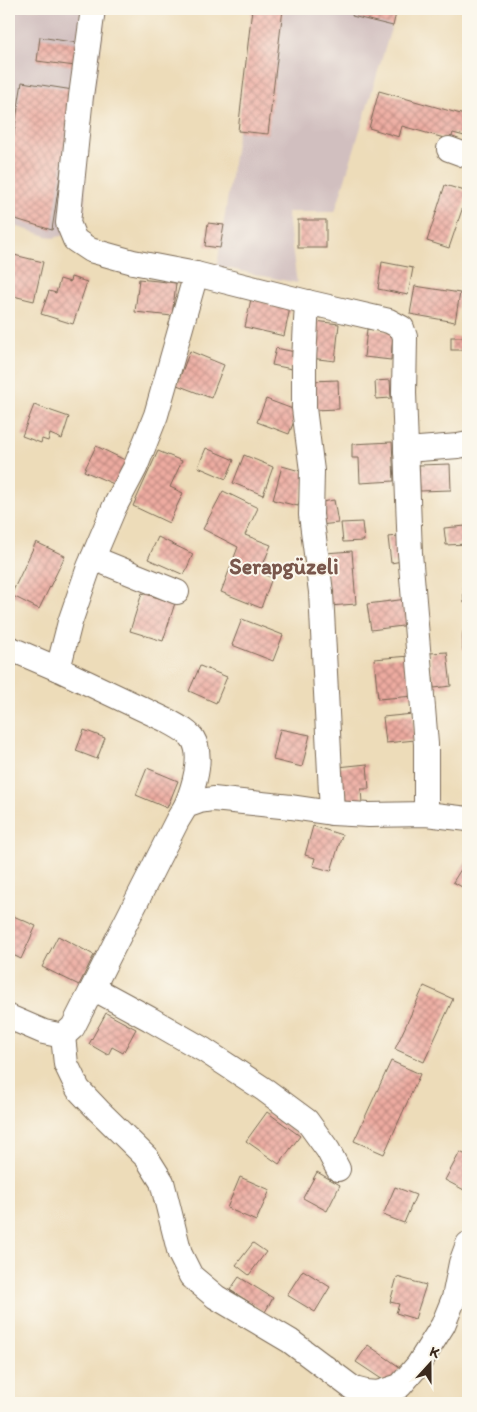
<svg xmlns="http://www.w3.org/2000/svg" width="477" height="1412" viewBox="0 0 477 1412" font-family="Itim,sans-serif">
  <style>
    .industrial { fill: #d1bfbf }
    .building { fill: url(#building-cross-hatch) }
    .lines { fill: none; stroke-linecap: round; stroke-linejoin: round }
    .minor-casing { stroke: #796854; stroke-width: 26 }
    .minor { stroke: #fff; stroke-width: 24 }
    .labels { text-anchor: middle; stroke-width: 4; stroke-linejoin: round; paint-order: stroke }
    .neighbourhood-label { font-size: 22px; font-weight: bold; fill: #79574c; stroke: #fbf7ec }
  </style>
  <defs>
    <pattern id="building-cross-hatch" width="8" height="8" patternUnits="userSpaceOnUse" patternTransform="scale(1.25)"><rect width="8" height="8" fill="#edaba0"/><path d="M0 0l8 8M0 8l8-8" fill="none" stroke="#c18b82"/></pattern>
  </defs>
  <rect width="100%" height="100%" fill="#fbf7ec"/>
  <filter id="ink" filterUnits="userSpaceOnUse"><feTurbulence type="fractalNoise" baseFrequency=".02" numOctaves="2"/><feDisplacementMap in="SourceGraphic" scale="10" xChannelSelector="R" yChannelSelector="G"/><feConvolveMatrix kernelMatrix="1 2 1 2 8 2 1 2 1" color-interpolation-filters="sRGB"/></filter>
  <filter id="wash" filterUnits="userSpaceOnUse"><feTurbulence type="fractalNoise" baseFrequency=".0096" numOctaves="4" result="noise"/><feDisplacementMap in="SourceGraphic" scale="20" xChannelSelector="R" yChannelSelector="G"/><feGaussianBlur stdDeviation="1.12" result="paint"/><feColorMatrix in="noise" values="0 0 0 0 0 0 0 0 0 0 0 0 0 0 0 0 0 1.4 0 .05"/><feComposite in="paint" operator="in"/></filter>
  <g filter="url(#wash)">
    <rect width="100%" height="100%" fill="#eddcb9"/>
    <!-- industrial -->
    <g class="industrial">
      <polygon points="9,9 107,9 88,131 84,230 53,238 9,224"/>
      <polygon points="252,9 397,9 335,212 287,212 297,283 217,266 238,131"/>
    </g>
    <g id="blocks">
      <!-- building -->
      <g class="building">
        <polygon points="252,9 283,9 268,134 238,131"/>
        <polygon points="354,9 397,9 393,26 352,16"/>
        <polygon points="40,37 78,43 75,66 37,61"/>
        <polygon points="22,82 73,90 52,230 9,217 9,165"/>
        <polygon points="379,91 468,116 468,137 453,133 451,140 402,126 399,137 369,128"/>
        <polygon points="445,185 468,192 449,248 427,241"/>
        <rect x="298" y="220" width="28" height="28"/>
        <polygon points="208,223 224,225 220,248 205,246"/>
        <polygon points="14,255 43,262 34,301 9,295 9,278"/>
        <polygon points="382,262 413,268 408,295 378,289"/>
        <polygon points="71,277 87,282 73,324 41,314 49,291 56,293 60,279 70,282"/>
        <polygon points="139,279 176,283 172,316 135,312"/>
        <polygon points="415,286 460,293 455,322 410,314"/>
        <polygon points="251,299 290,308 284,336 245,327"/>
        <polygon points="315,321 339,324 335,361 310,358"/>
        <polygon points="367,329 393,332 391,360 364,357"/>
        <rect x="451" y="337" width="17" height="13"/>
        <polygon points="276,348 295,352 292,369 272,365"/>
        <polygon points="190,351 224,365 211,398 177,385"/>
        <polygon points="338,380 339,409 313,410 311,381"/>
        <polygon points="390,380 391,398 376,399 375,381"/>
        <polygon points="266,399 298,411 289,434 257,422"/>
        <polygon points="34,405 69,417 62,439 50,434 48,441 42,439 41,443 22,436"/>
        <polygon points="392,442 394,481 360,483 359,458 352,458 352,444"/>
        <polygon points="96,446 127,461 116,485 84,471"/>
        <polygon points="206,448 234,460 226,479 198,467"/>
        <polygon points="158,451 182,461 170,487 183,493 169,523 133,506"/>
        <polygon points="244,455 273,467 263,495 233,483"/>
        <polygon points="465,455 468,455 468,483 467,483"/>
        <polygon points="450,464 451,490 420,491 419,465"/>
        <polygon points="282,466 307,473 298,506 273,500"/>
        <polygon points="223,491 258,508 245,535 271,545 260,572 272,578 261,608 221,592 238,547 203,529"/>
        <polygon points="334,500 338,523 320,525 316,503"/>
        <polygon points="362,522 364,541 343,542 341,523"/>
        <polygon points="466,526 467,544 446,545 444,528"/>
        <polygon points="399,536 402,561 391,563 388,537"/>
        <polygon points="158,537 193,554 184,575 148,559"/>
        <polygon points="36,542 65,556 39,609 11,595"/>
        <polygon points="352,551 356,604 329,606 325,553"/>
        <polygon points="463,579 468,579 468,603 464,603"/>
        <polygon points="142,593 175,603 163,641 130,631"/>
        <polygon points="407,599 410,625 371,630 367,604"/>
        <polygon points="242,619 283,635 273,661 232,645"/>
        <rect x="463" y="632" width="5" height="18"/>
        <polygon points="447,652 451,686 434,688 430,653"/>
        <polygon points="410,656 414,696 378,699 374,659"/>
        <polygon points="200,666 227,677 216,703 189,691"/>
        <polygon points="413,714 415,740 386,743 383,717"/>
        <polygon points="280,729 310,735 302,767 273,760"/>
        <polygon points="84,730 105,738 97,759 76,751"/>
        <polygon points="367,764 369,789 361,789 362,803 341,804 338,767"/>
        <polygon points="147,768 178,781 167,808 136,795"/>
        <polygon points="313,826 342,835 331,871 313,866 315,858 305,855"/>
        <polygon points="468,858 468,877 462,887 453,882"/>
        <polygon points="9,914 36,926 21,959 9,953"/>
        <polygon points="58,936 94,955 79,985 42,967"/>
        <polygon points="424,986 453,999 424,1062 395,1049"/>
        <polygon points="106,1013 136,1029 123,1053 112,1047 108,1055 89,1044"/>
        <polygon points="391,1061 420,1074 384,1154 354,1141"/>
        <polygon points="267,1112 300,1136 279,1164 246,1141"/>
        <polygon points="460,1152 468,1156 468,1192 445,1180"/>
        <polygon points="317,1172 340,1185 327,1211 303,1198"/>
        <polygon points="240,1177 270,1190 256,1221 227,1208"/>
        <polygon points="395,1187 416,1195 404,1223 383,1215"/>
        <polygon points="253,1243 266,1252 249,1275 236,1265"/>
        <polygon points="303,1270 330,1287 315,1312 287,1295"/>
        <polygon points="239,1277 273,1298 265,1312 230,1290"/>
        <polygon points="397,1277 426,1285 415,1319 396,1313 399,1304 390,1302"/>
        <polygon points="368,1345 401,1368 389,1384 356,1362"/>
      </g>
    </g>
  </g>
  <g filter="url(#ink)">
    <use href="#blocks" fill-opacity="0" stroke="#796854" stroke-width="1"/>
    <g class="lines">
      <!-- minor casing -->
      <g class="minor-casing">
        <g id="minor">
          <polyline points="93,9 81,96 68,223 75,240 90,250 133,262 196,274 307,302 389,321 402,328 405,337 404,393 410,553 426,744 426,814"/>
          <polyline points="449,149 468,156"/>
          <polyline points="307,302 304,361 304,408 312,471 311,515 321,592 332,813"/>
          <polyline points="406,450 458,446 468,444"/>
          <polyline points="93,558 177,592"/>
          <path d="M9,648L58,669L168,721C176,726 188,731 193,739C204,757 193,789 186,806"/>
          <polyline points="58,669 70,622 89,567 114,508 135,468 156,415 196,274"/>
          <polyline points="93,988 150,1019 204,1050 265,1090 307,1121 328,1150 338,1169"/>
          <polyline points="9,1017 44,1032 63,1036 73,1027 177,821 186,806 200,801 213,799 291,807 332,813 369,815 426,814 468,819"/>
          <polyline points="63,1036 66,1064 78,1089 99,1111 147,1158 162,1182 180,1254 191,1276 216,1297 290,1341 354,1389 366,1392 378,1393 400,1386 418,1365 443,1325 454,1298 461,1263 468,1244"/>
        </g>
      </g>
      <!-- minor -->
      <use href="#minor" class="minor"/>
    </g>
  </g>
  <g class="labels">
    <!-- neighbourhood labels -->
    <g class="neighbourhood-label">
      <text x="284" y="574">Serapgüzeli</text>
    </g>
  </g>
  <!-- margin -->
  <rect width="477" height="1412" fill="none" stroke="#fbf7ec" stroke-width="30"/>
  <!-- north arrow -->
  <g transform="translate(430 1364) rotate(21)" stroke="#fbf7ec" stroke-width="4" paint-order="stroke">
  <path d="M0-4L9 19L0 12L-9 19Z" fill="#3b2a1e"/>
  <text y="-8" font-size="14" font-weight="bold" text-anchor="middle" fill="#3b2a1e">K</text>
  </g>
</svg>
